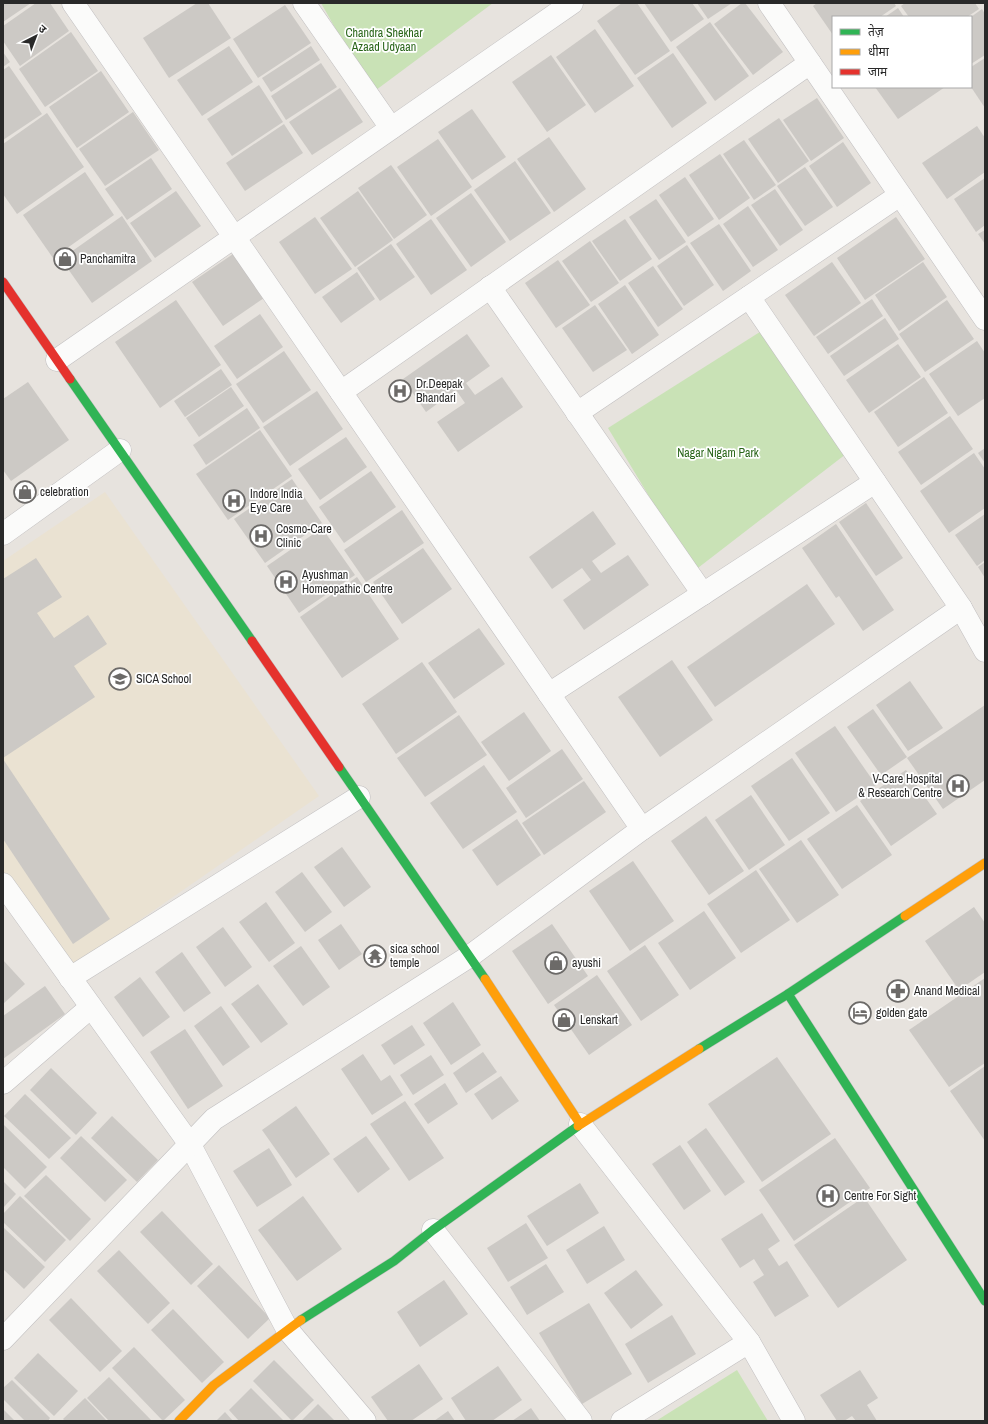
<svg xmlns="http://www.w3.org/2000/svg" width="988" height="1424" viewBox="0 0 988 1424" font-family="'Archivo Narrow','Noto Sans Devanagari',sans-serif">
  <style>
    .education { fill: #eae2d2 }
    .green { fill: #c9e2b6 }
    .building { fill: #ccc9c5 }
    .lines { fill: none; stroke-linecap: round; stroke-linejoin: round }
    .street-casing { stroke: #c1bfc0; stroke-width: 23 }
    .fast-casing { stroke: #c1bfc0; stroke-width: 10 }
    .slow-casing { stroke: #c1bfc0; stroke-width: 10 }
    .jam-casing { stroke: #c1bfc0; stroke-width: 10 }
    .street { stroke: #fbfbfa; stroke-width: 22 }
    .fast { stroke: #30b455; stroke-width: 9 }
    .slow { stroke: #ff9f0a; stroke-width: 9 }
    .jam { stroke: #e5322d; stroke-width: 9 }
    .labels { text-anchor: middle; stroke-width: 3.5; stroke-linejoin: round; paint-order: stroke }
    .park-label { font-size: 12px; fill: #296519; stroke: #fff }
    .poi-label { font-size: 12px; fill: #292929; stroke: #fff; text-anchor: start }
  </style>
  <rect width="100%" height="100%" fill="#e7e3de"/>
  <!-- education -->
  <polygon class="education" points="105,492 319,796 72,967 3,872 3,561"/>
  <!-- green -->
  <g class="green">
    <polygon points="321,3 493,3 372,93"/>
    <polygon points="763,330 846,454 694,571 608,428"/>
    <polygon points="737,1370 768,1421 656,1421"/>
  </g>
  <!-- building -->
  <g class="building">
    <polygon points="3,3 31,3 3,22"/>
    <polygon points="36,3 50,3 69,31 20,66 3,41 3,26"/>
    <polygon points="197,3 208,3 231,38 169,78 143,38"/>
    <polygon points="622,3 637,3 670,51 635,75 597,21"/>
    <polygon points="644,3 692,3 704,19 671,42"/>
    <polygon points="697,3 732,3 708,19"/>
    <polygon points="742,3 745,3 783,52 753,75 714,24"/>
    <polygon points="817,3 894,3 896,6 880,17 833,17 833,35 813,6"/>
    <polygon points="905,3 975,3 979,9 967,17 909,17 901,6"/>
    <polygon points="285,5 311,43 258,78 233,39"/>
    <polygon points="898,8 904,17 885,17"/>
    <polygon points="982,9 985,14 985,55 971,64 971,17"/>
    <polygon points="710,22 749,76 715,101 676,47"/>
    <polygon points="595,29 634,86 595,113 556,57"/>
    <polygon points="71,32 98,71 45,107 19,69"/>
    <polygon points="229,46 253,82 202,116 177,80"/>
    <polygon points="311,46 320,60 271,92 262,78"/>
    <polygon points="3,52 10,62 3,67"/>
    <polygon points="673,53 707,103 672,128 637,78"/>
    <polygon points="551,55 586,105 547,132 512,82"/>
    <polygon points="985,58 985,108 971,87 971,67"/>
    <polygon points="321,63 337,87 286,120 271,96"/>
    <polygon points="9,66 42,114 3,140 3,70"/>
    <polygon points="101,71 129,112 77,148 49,107"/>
    <polygon points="259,85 283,122 232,156 207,119"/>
    <polygon points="875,87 945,87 898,119"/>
    <polygon points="340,88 363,122 312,155 289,122"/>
    <polygon points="817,98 844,138 811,161 783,120"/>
    <polygon points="472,109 506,157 472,180 438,132"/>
    <polygon points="133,112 159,150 105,186 79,149"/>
    <polygon points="47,113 84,167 17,214 3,194 3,144"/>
    <polygon points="779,118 809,161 778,183 748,139"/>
    <polygon points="284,124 303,153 245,191 226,163"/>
    <polygon points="977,126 985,138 985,172 947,199 922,163"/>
    <polygon points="549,137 586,189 554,212 517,159"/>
    <polygon points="438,139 472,187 431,216 397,167"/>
    <polygon points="744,140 776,185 754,200 723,154"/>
    <polygon points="843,142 871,183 837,207 809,166"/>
    <polygon points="720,154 750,198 719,220 689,175"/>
    <polygon points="151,158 172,189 127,220 105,189"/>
    <polygon points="515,161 551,213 510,241 474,190"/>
    <polygon points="391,165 427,215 394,239 358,188"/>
    <polygon points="805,167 833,207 805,226 777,186"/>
    <polygon points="85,172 114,215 53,258 23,215"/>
    <polygon points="685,177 714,219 688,237 659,195"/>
    <polygon points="985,178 985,225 976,232 954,199"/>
    <polygon points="775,189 803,230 780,246 751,205"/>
    <polygon points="176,191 201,226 155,258 130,223"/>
    <polygon points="358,191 393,240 355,267 320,218"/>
    <polygon points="471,193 506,242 471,267 436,218"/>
    <polygon points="656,199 686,242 659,260 629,217"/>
    <polygon points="748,206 778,250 753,267 723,224"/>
    <polygon points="122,216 152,261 92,303 61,259"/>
    <polygon points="315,217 352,269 315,294 279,242"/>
    <polygon points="896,217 925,259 865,300 837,258"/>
    <polygon points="431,219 467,270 431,295 396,244"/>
    <polygon points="625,219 652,259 620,281 592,241"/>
    <polygon points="719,224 751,271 723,291 690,243"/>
    <polygon points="985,230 985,244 978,234"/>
    <polygon points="590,241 619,283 591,302 562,261"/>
    <polygon points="391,244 415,277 380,301 357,268"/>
    <polygon points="687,245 714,285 684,306 657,266"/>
    <polygon points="236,252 267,296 223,326 192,282"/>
    <polygon points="558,260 590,305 556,328 525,283"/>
    <polygon points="832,262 861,303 814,336 785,295"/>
    <polygon points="923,262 947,297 899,331 875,295"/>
    <polygon points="653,266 683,309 658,327 628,283"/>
    <polygon points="357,272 375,299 341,323 322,297"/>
    <polygon points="625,285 659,335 632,354 598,304"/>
    <polygon points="872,299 883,316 828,354 816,337"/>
    <polygon points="176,300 221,365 160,408 115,342"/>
    <polygon points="947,300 974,339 925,372 899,334"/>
    <polygon points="595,305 627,350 593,372 562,328"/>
    <polygon points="260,314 283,347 237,379 214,346"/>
    <polygon points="885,318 899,339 844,376 830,356"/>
    <polygon points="467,334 490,366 466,383 475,395 502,377 523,407 458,452 437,422 465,403 456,390 426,412 403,379"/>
    <polygon points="977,341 985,353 985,398 958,416 929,374"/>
    <polygon points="898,344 921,377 869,413 846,380"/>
    <polygon points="284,351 311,390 263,423 236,384"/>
    <polygon points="221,369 232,385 185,417 174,401"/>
    <polygon points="924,377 948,413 898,447 874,412"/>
    <polygon points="28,382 69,440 11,481 3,470 3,399"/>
    <polygon points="231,387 244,406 199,437 186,418"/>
    <polygon points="317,391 343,429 290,466 263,427"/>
    <polygon points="247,408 260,428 206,465 193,445"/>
    <polygon points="950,416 973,449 921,485 898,452"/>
    <polygon points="260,430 292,476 228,520 196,474"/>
    <polygon points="346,437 367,467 320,500 298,469"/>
    <polygon points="985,448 985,463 978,453"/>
    <polygon points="974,453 985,469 985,508 949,533 920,491"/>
    <polygon points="371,471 396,507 344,543 319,507"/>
    <polygon points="292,479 322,523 265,563 234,519"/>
    <polygon points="866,503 903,558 876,576 839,522"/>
    <polygon points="402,510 424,543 366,582 344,550"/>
    <polygon points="593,511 616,544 592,561 601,573 628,555 649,585 584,630 563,600 591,580 582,568 552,589 529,557"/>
    <polygon points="985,514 985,560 977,566 955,535"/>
    <polygon points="836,524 894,610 863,631 839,596 836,598 802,548"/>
    <polygon points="322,528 355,575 299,613 267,566"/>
    <polygon points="423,548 452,589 402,624 373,582"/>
    <polygon points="36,558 62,597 37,613 54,638 88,615 107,644 74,666 95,697 3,758 3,579"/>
    <polygon points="985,562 985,578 978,567"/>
    <polygon points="357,577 399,639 342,678 300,617"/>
    <polygon points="807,584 835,624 715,707 687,667"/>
    <polygon points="479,628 505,664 454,699 428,663"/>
    <polygon points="672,660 713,720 660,757 618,697"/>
    <polygon points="422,662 457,712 396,754 362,704"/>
    <polygon points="910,681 943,728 908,751 876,705"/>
    <polygon points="985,705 985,780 943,809 907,758"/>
    <polygon points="873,709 907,757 881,775 847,727"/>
    <polygon points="524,712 551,751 509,781 481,742"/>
    <polygon points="459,715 487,755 425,797 397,758"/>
    <polygon points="835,726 876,785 836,812 795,753"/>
    <polygon points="562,749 583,779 526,818 506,788"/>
    <polygon points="792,758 830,813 789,841 751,786"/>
    <polygon points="3,759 110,919 73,944 3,839"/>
    <polygon points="484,765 517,812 463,849 430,803"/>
    <polygon points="906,770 937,814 891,846 860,801"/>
    <polygon points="584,781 606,812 544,855 522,823"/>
    <polygon points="751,795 785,845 749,870 715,820"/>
    <polygon points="857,805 892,855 842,889 807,839"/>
    <polygon points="706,816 744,871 709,895 671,841"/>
    <polygon points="517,819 541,855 497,886 472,850"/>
    <polygon points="801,840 839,895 797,923 759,869"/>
    <polygon points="342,847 371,887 344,907 314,867"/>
    <polygon points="633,861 674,921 630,951 589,891"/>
    <polygon points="756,870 790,920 741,953 707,904"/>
    <polygon points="302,872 332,912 305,932 275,892"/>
    <polygon points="266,902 295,943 269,962 239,922"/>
    <polygon points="974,907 985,923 985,972 959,990 925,941"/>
    <polygon points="704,911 736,958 690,990 658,943"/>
    <polygon points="341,924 362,954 339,970 318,940"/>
    <polygon points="552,924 588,976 548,1004 512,951"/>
    <polygon points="223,927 252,967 225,987 196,947"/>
    <polygon points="645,945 679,995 641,1021 607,971"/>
    <polygon points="301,946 330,987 303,1006 273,966"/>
    <polygon points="182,952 211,993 184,1012 155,972"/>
    <polygon points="3,960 25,984 3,1004"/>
    <polygon points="597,975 632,1025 589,1055 554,1005"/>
    <polygon points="140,977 170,1017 143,1037 114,997"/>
    <polygon points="985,978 985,1063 949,1087 909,1030"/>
    <polygon points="258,984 288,1024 261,1043 231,1004"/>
    <polygon points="45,986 65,1014 3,1059 3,1016"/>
    <polygon points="453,1002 481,1045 451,1065 423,1023"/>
    <polygon points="221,1006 250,1047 223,1066 194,1026"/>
    <polygon points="412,1025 425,1045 394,1065 381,1045"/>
    <polygon points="185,1029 223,1086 188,1109 150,1052"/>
    <polygon points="483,1052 497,1072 466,1093 453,1073"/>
    <polygon points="363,1054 381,1081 390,1075 403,1095 372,1115 341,1069"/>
    <polygon points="431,1055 444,1075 413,1095 400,1075"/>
    <polygon points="777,1057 831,1134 762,1182 708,1104"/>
    <polygon points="985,1066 985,1141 950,1091"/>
    <polygon points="51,1068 97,1113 76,1135 30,1090"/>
    <polygon points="501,1076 519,1101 492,1120 474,1094"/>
    <polygon points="445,1083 458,1104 428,1124 414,1104"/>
    <polygon points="25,1094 71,1138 49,1159 4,1116"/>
    <polygon points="405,1101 444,1158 409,1181 370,1124"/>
    <polygon points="296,1106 330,1154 296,1178 262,1130"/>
    <polygon points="112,1116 158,1160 137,1182 91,1138"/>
    <polygon points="3,1124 47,1167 25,1189 3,1167"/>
    <polygon points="706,1128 745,1182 725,1196 687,1142"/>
    <polygon points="81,1136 127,1180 105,1202 60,1158"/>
    <polygon points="366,1136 390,1169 358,1193 333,1159"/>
    <polygon points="835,1138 870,1188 794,1241 759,1190"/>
    <polygon points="680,1145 711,1191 684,1210 652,1164"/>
    <polygon points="269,1148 292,1185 257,1207 233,1171"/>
    <polygon points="46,1175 91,1219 70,1241 24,1196"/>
    <polygon points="3,1181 16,1194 3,1208"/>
    <polygon points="580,1183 599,1213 547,1246 527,1216"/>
    <polygon points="20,1196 66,1240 45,1262 3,1222 3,1214"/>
    <polygon points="303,1196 342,1249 297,1281 258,1230"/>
    <polygon points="864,1197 907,1260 838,1308 794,1245"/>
    <polygon points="162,1211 213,1264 191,1285 140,1232"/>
    <polygon points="762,1213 780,1241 768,1249 779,1266 787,1261 809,1296 775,1317 753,1282 764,1275 754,1259 740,1268 721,1239"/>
    <polygon points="526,1223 548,1258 508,1282 487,1248"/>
    <polygon points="604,1226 625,1260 587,1284 566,1250"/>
    <polygon points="3,1227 45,1267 24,1289 3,1269"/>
    <polygon points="119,1250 170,1303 148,1324 97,1271"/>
    <polygon points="546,1264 564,1292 527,1315 510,1287"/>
    <polygon points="219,1265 270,1318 248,1339 197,1286"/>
    <polygon points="636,1270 663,1305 631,1329 604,1293"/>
    <polygon points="444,1280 468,1314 420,1347 397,1312"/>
    <polygon points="71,1298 122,1351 100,1372 49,1320"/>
    <polygon points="589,1303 632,1374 582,1404 539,1333"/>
    <polygon points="173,1309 224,1362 202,1383 151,1330"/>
    <polygon points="672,1315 696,1354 648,1383 625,1344"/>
    <polygon points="134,1347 185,1400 163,1421 112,1368"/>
    <polygon points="38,1353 78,1391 54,1416 14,1378"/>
    <polygon points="274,1360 314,1400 292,1421 253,1381"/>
    <polygon points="419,1364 443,1399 411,1421 388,1421 371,1397"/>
    <polygon points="498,1366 522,1400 492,1421 466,1421 451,1398"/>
    <polygon points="860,1370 878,1398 867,1405 877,1421 856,1421 852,1416 844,1421 837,1421 820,1395"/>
    <polygon points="109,1377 152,1421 109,1421 87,1398"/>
    <polygon points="12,1380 50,1418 48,1421 25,1421 3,1399 3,1388"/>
    <polygon points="251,1388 284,1421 239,1421 229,1410"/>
    <polygon points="85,1398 107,1421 65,1421 63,1419"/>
    <polygon points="318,1404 335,1421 301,1421"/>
    <polygon points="531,1408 540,1421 512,1421"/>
    <polygon points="3,1409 15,1421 3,1421"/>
    <polygon points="448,1411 455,1421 434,1421"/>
    <polygon points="225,1412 233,1421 216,1421"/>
  </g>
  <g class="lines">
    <!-- street casing -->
    <g class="street-casing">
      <g id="street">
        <polyline points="73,3 642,829"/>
        <polyline points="304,3 391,128"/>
        <polyline points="769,3 985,319"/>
        <polyline points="490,287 703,594"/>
        <polyline points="749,297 961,608 985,651"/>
        <polyline points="57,360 572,3"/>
        <polyline points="341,392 810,63"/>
        <polyline points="577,413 900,195"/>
        <polyline points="3,534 120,450"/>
        <polyline points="549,694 875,482"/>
        <polyline points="3,884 189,1143 287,1329 365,1421"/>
        <polyline points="70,978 359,797"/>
        <polyline points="3,1083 91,1007"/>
        <polyline points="580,1124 749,1342 794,1421"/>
        <polyline points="433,1230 581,1421"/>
        <polyline points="3,1339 214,1119 470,956 642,829 961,608"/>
        <polyline points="622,1421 749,1342"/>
      </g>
    </g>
    <!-- fast casing -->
    <g class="fast-casing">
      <g id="fast">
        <polyline points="70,379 252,641"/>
        <polyline points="339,767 485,979"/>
        <polyline points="788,994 985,1301"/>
        <polyline points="699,1049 788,994 905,916"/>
        <polyline points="301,1320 394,1261 433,1230 578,1126"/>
      </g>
    </g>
    <!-- slow casing -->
    <g class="slow-casing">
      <g id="slow">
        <polyline points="905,916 985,863"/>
        <polyline points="485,979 580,1124"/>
        <polyline points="578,1126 699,1049"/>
        <polyline points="179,1421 214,1385 301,1320"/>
      </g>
    </g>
    <!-- jam casing -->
    <g class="jam-casing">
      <g id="jam">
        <polyline points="3,282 70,379"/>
        <polyline points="252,641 339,767"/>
      </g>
    </g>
    <!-- street -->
    <use href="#street" class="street"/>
    <!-- fast -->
    <use href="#fast" class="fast"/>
    <!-- slow -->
    <use href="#slow" class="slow"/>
    <!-- jam -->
    <use href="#jam" class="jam"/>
  </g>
  <!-- icons -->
  <defs>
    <g id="shop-ring" transform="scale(1.15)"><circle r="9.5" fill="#fff" stroke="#6c6a68" stroke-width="1.5"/><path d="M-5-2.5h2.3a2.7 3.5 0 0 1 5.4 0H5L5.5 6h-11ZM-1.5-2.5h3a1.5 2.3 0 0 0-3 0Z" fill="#6c6a68"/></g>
    <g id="hospital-ring" transform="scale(1.15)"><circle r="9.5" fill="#fff" stroke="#6c6a68" stroke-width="1.5"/><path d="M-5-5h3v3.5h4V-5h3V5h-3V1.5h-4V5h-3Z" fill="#6c6a68"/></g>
    <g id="school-ring" transform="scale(1.15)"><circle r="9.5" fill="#fff" stroke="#6c6a68" stroke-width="1.5"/><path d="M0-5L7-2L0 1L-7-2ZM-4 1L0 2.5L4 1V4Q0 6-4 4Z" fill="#6c6a68"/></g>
    <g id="temple-ring" transform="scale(1.15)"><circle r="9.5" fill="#fff" stroke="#6c6a68" stroke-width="1.5"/><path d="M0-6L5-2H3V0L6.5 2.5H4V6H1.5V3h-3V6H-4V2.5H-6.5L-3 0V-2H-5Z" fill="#6c6a68"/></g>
    <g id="pharmacy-ring" transform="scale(1.15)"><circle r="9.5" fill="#fff" stroke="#6c6a68" stroke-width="1.5"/><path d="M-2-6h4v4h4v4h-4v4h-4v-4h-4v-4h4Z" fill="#6c6a68"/></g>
    <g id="hotel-ring" transform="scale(1.15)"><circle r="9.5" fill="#fff" stroke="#6c6a68" stroke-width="1.5"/><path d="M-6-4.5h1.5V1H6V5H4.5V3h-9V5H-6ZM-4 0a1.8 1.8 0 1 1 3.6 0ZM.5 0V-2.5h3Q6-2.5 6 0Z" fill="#6c6a68"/></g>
  </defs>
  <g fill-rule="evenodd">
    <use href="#shop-ring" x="65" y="259"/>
    <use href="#hospital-ring" x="400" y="391"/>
    <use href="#shop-ring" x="25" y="492"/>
    <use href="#hospital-ring" x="234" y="501"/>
    <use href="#hospital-ring" x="261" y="536"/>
    <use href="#hospital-ring" x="286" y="582"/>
    <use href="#school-ring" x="120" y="679"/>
    <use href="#hospital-ring" x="958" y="786"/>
    <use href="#temple-ring" x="375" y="956"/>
    <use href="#shop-ring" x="556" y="963"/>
    <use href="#pharmacy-ring" x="898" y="991"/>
    <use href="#hotel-ring" x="860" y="1013"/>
    <use href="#shop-ring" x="564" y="1020"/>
    <use href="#hospital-ring" x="828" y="1196"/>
  </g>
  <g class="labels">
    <!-- park labels -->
    <g class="park-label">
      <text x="384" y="37">Chandra Shekhar<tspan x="384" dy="14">Azaad Udyaan</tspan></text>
      <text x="718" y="457">Nagar Nigam Park</text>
    </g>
    <!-- poi labels -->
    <g class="poi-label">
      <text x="80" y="263">Panchamitra</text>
      <text x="416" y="388">Dr.Deepak<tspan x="416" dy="14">Bhandari</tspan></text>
      <text x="40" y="496">celebration</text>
      <text x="250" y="498">Indore India<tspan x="250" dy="14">Eye Care</tspan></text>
      <text x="276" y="533">Cosmo-Care<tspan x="276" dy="14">Clinic</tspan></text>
      <text x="302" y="579">Ayushman<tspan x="302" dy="14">Homeopathic Centre</tspan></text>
      <text x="136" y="683">SICA School</text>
      <text x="942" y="783" text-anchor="end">V-Care Hospital<tspan x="942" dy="14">&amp; Research Centre</tspan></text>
      <text x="390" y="953">sica school<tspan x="390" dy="14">temple</tspan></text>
      <text x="572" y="967">ayushi</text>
      <text x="914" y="995">Anand Medical</text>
      <text x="876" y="1017">golden gate</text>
      <text x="580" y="1024">Lenskart</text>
      <text x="844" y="1200">Centre For Sight</text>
    </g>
  </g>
  <!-- border -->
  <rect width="988" height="1424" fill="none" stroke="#292929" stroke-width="8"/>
  <!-- legend -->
  <rect x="832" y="16" width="140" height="72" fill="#ffffff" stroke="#a9a9a9"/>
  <rect x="840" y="29" width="20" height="6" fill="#30b455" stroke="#a9a9a9"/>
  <text x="868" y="36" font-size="12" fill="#292929">तेज़</text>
  <rect x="840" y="49" width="20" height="6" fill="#ff9f0a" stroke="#a9a9a9"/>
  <text x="868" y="56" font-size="12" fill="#292929">धीमा</text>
  <rect x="840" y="69" width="20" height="6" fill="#e5322d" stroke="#a9a9a9"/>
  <text x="868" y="76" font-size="12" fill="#292929">जाम</text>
  <!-- north arrow -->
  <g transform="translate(36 36) rotate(42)" stroke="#ffffff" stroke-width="3" paint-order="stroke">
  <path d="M0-3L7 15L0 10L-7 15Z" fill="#292929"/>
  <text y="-6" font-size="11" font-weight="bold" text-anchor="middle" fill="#292929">उ</text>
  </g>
</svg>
